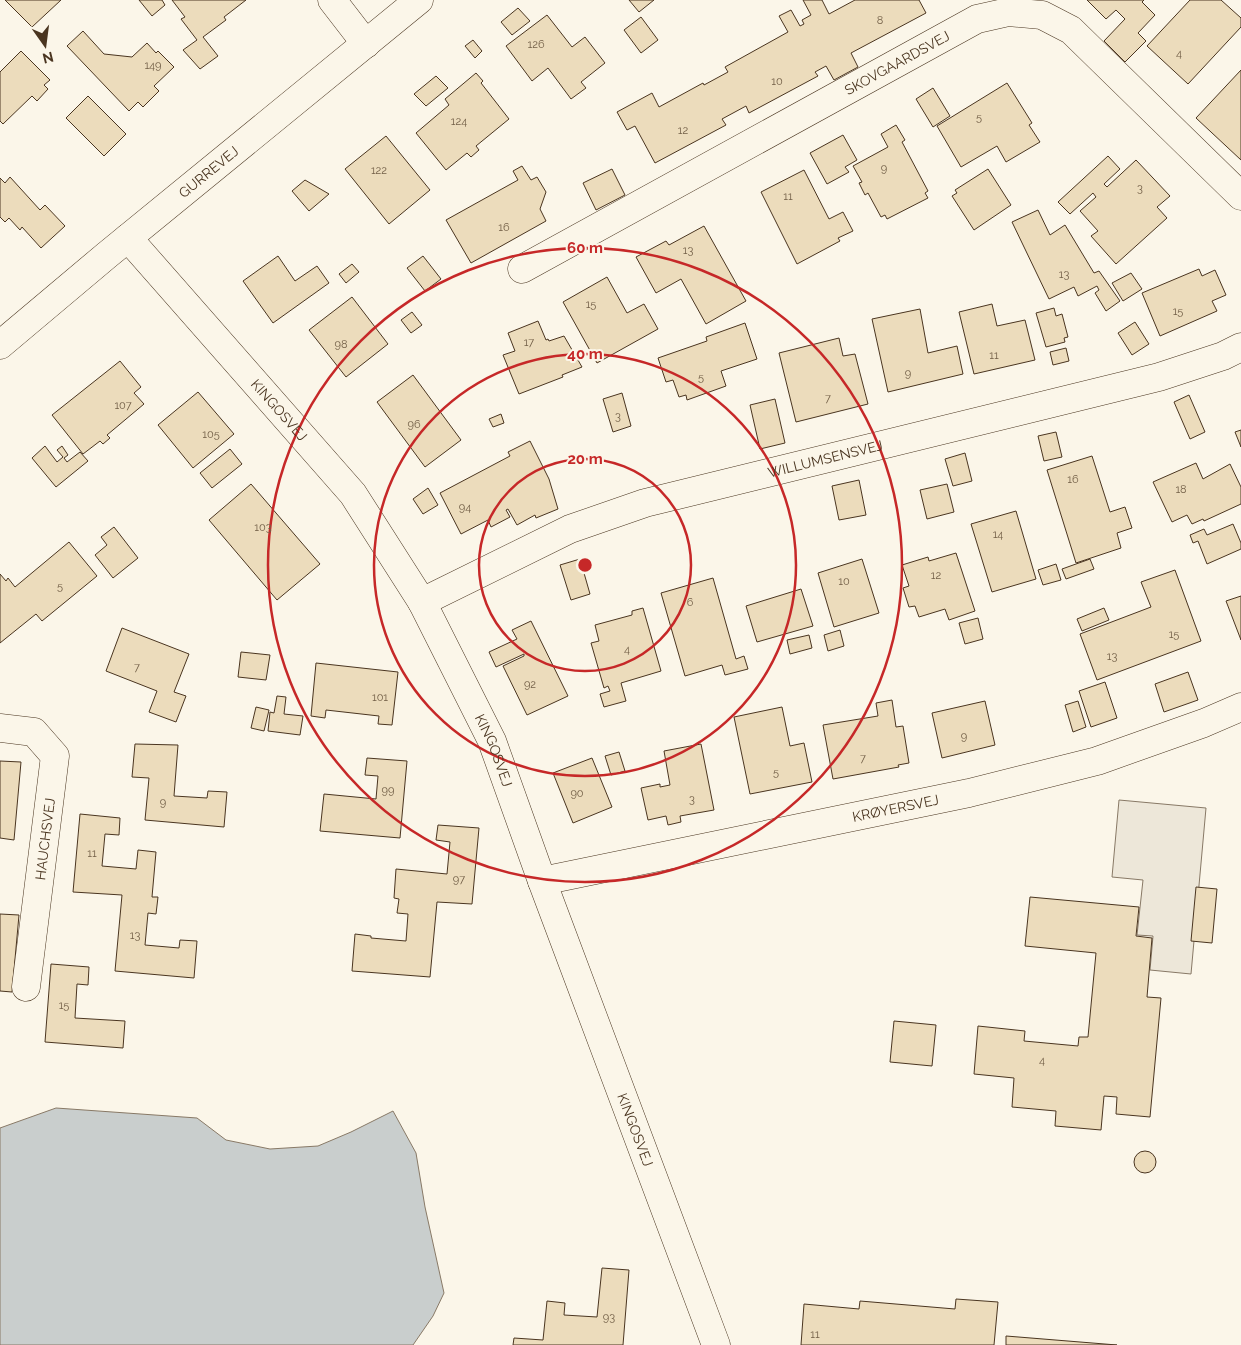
<svg xmlns="http://www.w3.org/2000/svg" width="1241" height="1345" viewBox="0 0 1241 1345" font-family="Raleway,sans-serif">
  <style>
    .parking { fill: #ede7d9; stroke: #887966 }
    .water { fill: #c9cecd; stroke: #887966 }
    .building { fill: #ecdcbc; stroke: #4a3520 }
    .lines { fill: none; stroke-linecap: round; stroke-linejoin: round }
    .minor-casing { stroke: #4a3520; stroke-width: 29 }
    .minor { stroke: #fbf6e9; stroke-width: 28 }
    .ring { fill: none; stroke: #c62828; stroke-width: 2.5 }
    .labels { text-anchor: middle; stroke-width: 4; stroke-linejoin: round; paint-order: stroke }
    .number-label { font-size: 11px; fill: #725f47 }
    .street-label { font-size: 14px; fill: #4a3520; stroke: #fbf6e9 }
    .centre { fill: #c62828; stroke: #fbf6e9; stroke-width: 2.5 }
    .ring-label { font-size: 15px; text-anchor: middle; font-weight: bold; fill: #c62828; stroke: #fbf6e9; stroke-width: 4; stroke-linejoin: round; paint-order: stroke }
  </style>
  <rect width="100%" height="100%" fill="#fbf6e9"/>
  <!-- parking -->
  <polygon class="parking" points="1119,800 1206,808 1191,974 1150,970 1153,936 1137,935 1143,880 1112,877"/>
  <!-- water -->
  <polygon class="water" points="56,1108 197,1118 226,1140 270,1149 318,1146 351,1132 393,1111 416,1153 425,1207 444,1293 433,1316 413,1345 0,1345 0,1128"/>
  <!-- building -->
  <g class="building">
    <polygon points="5,0 61,0 32,27"/>
    <polygon points="139,0 162,0 165,5 152,16"/>
    <polygon points="172,0 246,0 224,17 226,20 203,37 218,56 200,69 183,50 197,40 181,19 185,17"/>
    <polygon points="629,0 654,0 639,12"/>
    <polygon points="803,0 822,0 829,14 855,0 919,0 926,13 851,53 858,67 834,80 826,66 815,72 818,76 749,113 746,106 722,119 726,125 655,163 635,126 627,130 617,112 652,93 659,107 703,83 704,85 728,72 725,67 788,32 779,16 791,10 800,26 804,24 802,20 811,15"/>
    <polygon points="1087,0 1144,0 1142,2 1155,15 1138,33 1146,41 1125,62 1104,41 1125,19 1116,10 1106,19"/>
    <polygon points="1190,0 1221,0 1241,18 1241,27 1188,84 1147,46"/>
    <polygon points="518,8 530,21 512,35 501,22"/>
    <polygon points="547,15 572,47 585,37 605,63 581,82 586,88 571,99 548,68 532,81 506,46"/>
    <polygon points="641,17 658,40 641,53 624,30"/>
    <polygon points="83,31 104,54 132,57 147,43 156,53 158,51 174,67 154,86 159,91 143,107 138,102 129,111 67,46"/>
    <polygon points="473,40 482,51 475,58 465,46"/>
    <polygon points="21,51 50,80 44,85 48,89 37,101 32,96 3,124 0,121 0,72"/>
    <polygon points="1241,70 1241,160 1196,118"/>
    <polygon points="476,73 483,81 481,83 509,119 476,146 479,150 471,157 467,153 446,170 416,133 449,105 445,99"/>
    <polygon points="436,76 448,88 426,106 414,94"/>
    <polygon points="1007,83 1032,123 1029,125 1040,142 1006,162 997,146 961,167 937,126"/>
    <polygon points="933,88 950,116 933,127 916,99"/>
    <polygon points="88,96 126,134 104,156 66,118"/>
    <polygon points="896,125 905,140 902,142 928,191 925,193 928,198 887,219 885,215 881,217 868,193 865,195 859,183 862,182 853,166 888,147 881,134"/>
    <polygon points="843,135 857,160 845,167 849,172 827,184 810,153"/>
    <polygon points="386,136 430,190 389,224 345,169"/>
    <polygon points="1108,156 1120,169 1104,184 1107,187 1136,160 1170,196 1157,207 1167,218 1116,264 1091,236 1098,231 1080,211 1096,197 1093,193 1070,214 1058,202"/>
    <polygon points="522,166 531,180 537,177 546,192 540,209 546,221 471,263 446,220 518,180 513,171"/>
    <polygon points="612,169 625,195 596,210 583,183"/>
    <polygon points="988,169 1011,205 974,230 952,196 957,193 955,190"/>
    <polygon points="804,170 829,219 843,212 853,231 838,238 840,241 797,264 761,192"/>
    <polygon points="10,177 40,210 45,205 65,226 41,248 22,227 20,230 9,218 5,222 0,217 0,178 5,183"/>
    <polygon points="305,180 329,194 309,211 292,191"/>
    <polygon points="1038,210 1050,235 1065,225 1094,273 1099,271 1120,301 1106,311 1095,293 1099,290 1097,286 1078,296 1074,287 1049,299 1012,222"/>
    <polygon points="704,226 746,301 706,324 681,279 656,293 636,257 666,241 669,245"/>
    <polygon points="278,256 295,281 317,266 329,283 273,323 243,281"/>
    <polygon points="423,256 441,279 425,291 407,268"/>
    <polygon points="352,264 359,272 346,283 339,274"/>
    <polygon points="1199,269 1202,276 1215,270 1226,295 1212,301 1217,311 1160,336 1142,293"/>
    <polygon points="1131,273 1142,289 1123,301 1112,283"/>
    <polygon points="607,277 627,313 644,304 658,329 597,363 563,302"/>
    <polygon points="352,297 388,344 346,377 309,330"/>
    <polygon points="992,304 997,326 1025,320 1035,360 974,374 959,312"/>
    <polygon points="1054,308 1056,316 1062,314 1068,337 1064,338 1065,342 1046,347 1036,313"/>
    <polygon points="920,309 928,353 957,346 963,374 888,392 872,319"/>
    <polygon points="412,312 422,325 411,333 401,320"/>
    <polygon points="538,321 546,340 548,339 549,341 564,336 582,367 562,375 563,377 519,394 503,355 515,351 508,333"/>
    <polygon points="1135,322 1149,344 1132,355 1118,333"/>
    <polygon points="745,323 757,359 721,371 726,386 687,400 686,395 679,397 673,380 666,382 658,358 707,341 706,337"/>
    <polygon points="839,338 843,356 855,354 868,404 796,422 779,353"/>
    <polygon points="1066,348 1069,361 1053,365 1050,352"/>
    <polygon points="120,361 141,387 134,393 144,404 107,435 110,438 103,444 100,441 83,454 52,415"/>
    <polygon points="413,375 461,440 425,467 377,402"/>
    <polygon points="198,392 234,434 193,468 158,425"/>
    <polygon points="622,393 631,426 613,432 603,399"/>
    <polygon points="1189,395 1205,432 1190,439 1174,402"/>
    <polygon points="775,399 785,443 760,449 750,405"/>
    <polygon points="501,414 504,423 493,427 489,419"/>
    <polygon points="1241,430 1241,447 1235,432"/>
    <polygon points="1056,432 1062,457 1044,461 1038,436"/>
    <polygon points="530,441 549,479 558,509 536,518 535,515 517,525 508,509 506,510 510,517 491,527 488,520 461,534 440,493 510,456 508,452"/>
    <polygon points="45,446 57,462 63,457 57,450 62,446 68,455 64,458 67,462 80,452 88,461 56,487 32,458"/>
    <polygon points="230,449 242,464 212,488 200,473"/>
    <polygon points="965,453 972,481 953,486 945,459"/>
    <polygon points="1092,456 1110,512 1125,507 1132,528 1117,533 1121,548 1076,563 1047,470"/>
    <polygon points="1196,463 1203,479 1230,464 1241,487 1241,504 1204,521 1203,519 1192,524 1187,515 1172,522 1153,482"/>
    <polygon points="859,480 866,515 839,520 832,486"/>
    <polygon points="251,484 320,564 277,600 209,520"/>
    <polygon points="947,484 954,512 927,519 920,490"/>
    <polygon points="428,488 438,505 423,514 413,499"/>
    <polygon points="1016,511 1036,579 992,592 971,524"/>
    <polygon points="1233,524 1241,543 1241,549 1207,564 1198,541 1193,543 1190,535 1204,529 1207,535"/>
    <polygon points="114,527 138,558 113,578 95,555 107,545 101,537"/>
    <polygon points="69,542 97,576 42,621 36,614 0,643 0,574 6,581 8,578 15,587"/>
    <polygon points="956,553 975,611 949,620 945,609 919,617 915,606 909,607 903,588 909,586 902,565 928,557 929,561"/>
    <polygon points="580,559 590,594 571,600 560,565"/>
    <polygon points="862,559 879,613 834,627 818,573"/>
    <polygon points="1090,559 1094,569 1066,579 1062,569"/>
    <polygon points="1056,564 1061,580 1043,585 1038,570"/>
    <polygon points="1175,570 1201,641 1097,680 1080,634 1151,607 1141,582"/>
    <polygon points="713,578 736,659 744,656 748,669 725,675 722,665 685,676 661,593"/>
    <polygon points="801,589 813,626 757,642 746,606"/>
    <polygon points="1241,596 1241,640 1226,601"/>
    <polygon points="643,608 661,671 621,683 626,701 604,707 600,694 610,691 608,686 604,688 591,643 599,641 595,625 632,615 632,611"/>
    <polygon points="1104,608 1109,620 1082,631 1077,619"/>
    <polygon points="978,618 983,639 965,644 959,623"/>
    <polygon points="531,621 568,696 527,715 503,666 524,656 524,654 496,667 489,652 517,639 512,630"/>
    <polygon points="122,628 189,654 174,692 186,696 176,722 149,712 157,691 106,671"/>
    <polygon points="840,630 844,646 828,651 824,635"/>
    <polygon points="809,635 812,648 790,654 787,640"/>
    <polygon points="241,652 270,655 266,680 238,677"/>
    <polygon points="316,663 398,672 392,725 378,724 379,716 326,710 325,718 311,716"/>
    <polygon points="1188,672 1198,700 1164,712 1155,684"/>
    <polygon points="1105,682 1117,718 1091,727 1079,691"/>
    <polygon points="277,696 286,697 284,714 303,716 300,735 268,731 270,712 274,713"/>
    <polygon points="892,700 896,727 903,726 909,763 898,765 899,767 833,779 823,725 878,716 876,703"/>
    <polygon points="985,701 995,745 942,758 932,713"/>
    <polygon points="1078,701 1086,727 1073,732 1065,705"/>
    <polygon points="256,707 269,710 264,731 251,728"/>
    <polygon points="782,707 790,746 804,743 812,782 750,794 734,717"/>
    <polygon points="135,744 178,745 174,796 207,798 208,791 227,792 224,827 145,820 149,778 132,777"/>
    <polygon points="701,744 714,810 680,816 681,822 668,825 666,816 648,820 641,788 660,784 660,787 670,785 664,751"/>
    <polygon points="619,752 625,771 611,775 605,756"/>
    <polygon points="367,758 407,761 400,838 320,831 324,794 376,799 378,776 365,775"/>
    <polygon points="592,758 612,807 573,823 553,773"/>
    <polygon points="0,761 21,762 14,840 0,838"/>
    <polygon points="80,814 120,818 119,835 105,834 102,866 136,869 138,850 156,852 152,897 158,897 156,914 148,913 145,945 179,948 180,940 197,941 194,978 115,971 122,895 73,892"/>
    <polygon points="438,825 479,828 472,904 437,902 430,977 352,971 355,934 371,936 371,938 406,941 408,914 397,913 399,899 394,898 396,869 447,874 450,842 436,840"/>
    <polygon points="1196,887 1217,889 1212,943 1191,941"/>
    <polygon points="1030,897 1139,907 1136,936 1152,938 1147,997 1161,998 1150,1117 1116,1114 1117,1097 1104,1096 1101,1130 1055,1126 1056,1111 1012,1107 1014,1078 974,1074 978,1026 1025,1031 1024,1041 1078,1046 1079,1037 1088,1037 1096,953 1025,946"/>
    <polygon points="0,914 19,915 12,992 0,991"/>
    <polygon points="51,964 89,967 88,985 77,984 75,1018 125,1021 123,1048 45,1042"/>
    <polygon points="894,1021 936,1025 932,1066 890,1062"/>
    <circle cx="1145" cy="1162" r="11"/>
    <polygon points="602,1268 629,1270 623,1345 513,1345 514,1338 543,1340 547,1301 565,1303 564,1315 597,1317"/>
    <polygon points="956,1299 998,1302 994,1345 801,1345 804,1304 859,1309 860,1301 955,1309"/>
    <polygon points="1006,1336 1117,1345 1006,1345"/>
  </g>
  <g class="lines">
    <!-- minor casing -->
    <g class="minor-casing">
      <g id="minor">
        <polyline points="332,0 366,44"/>
        <path id="s1" d="M128,238L353,494L422,602L492,741L542,881L716,1345"/>
        <path id="s2" d="M522,269L977,19L1008,12L1042,15L1071,30L1241,196"/>
        <path id="s3" d="M0,345L107,255L419,0"/>
        <path id="s4" d="M422,602L570,529L645,503L1159,377L1223,356L1241,347"/>
        <polyline points="0,728 34,732 55,756 26,987"/>
        <path id="s5" d="M542,881L969,793L1097,761L1204,723L1241,707"/>
      </g>
    </g>
    <!-- minor -->
    <use href="#minor" class="minor"/>
  </g>
  <!-- distance rings -->
  <g class="ring">
    <circle cx="585" cy="565" r="106"/>
    <circle cx="585" cy="565" r="211"/>
    <circle cx="585" cy="565" r="317"/>
  </g>
  <g class="labels">
    <!-- number labels -->
    <g class="number-label">
      <text x="880" y="24">8</text>
      <text x="536" y="48">126</text>
      <text x="1179" y="57">4</text>
      <text x="153" y="69">149</text>
      <text x="777" y="85">10</text>
      <text x="979" y="121">5</text>
      <text x="459" y="125">124</text>
      <text x="683" y="134">12</text>
      <text x="884" y="172">9</text>
      <text x="379" y="174">122</text>
      <text x="1140" y="192">3</text>
      <text x="788" y="200">11</text>
      <text x="504" y="231">16</text>
      <text x="688" y="254">13</text>
      <text x="1064" y="278">13</text>
      <text x="591" y="308">15</text>
      <text x="1178" y="315">15</text>
      <text x="529" y="346">17</text>
      <text x="341" y="348">98</text>
      <text x="994" y="359">11</text>
      <text x="908" y="377">9</text>
      <text x="701" y="381">5</text>
      <text x="828" y="402">7</text>
      <text x="123" y="409">107</text>
      <text x="618" y="420">3</text>
      <text x="414" y="428">96</text>
      <text x="211" y="438">105</text>
      <text x="1073" y="483">16</text>
      <text x="1181" y="493">18</text>
      <text x="465" y="511">94</text>
      <text x="263" y="531">103</text>
      <text x="998" y="538">14</text>
      <text x="936" y="579">12</text>
      <text x="844" y="585">10</text>
      <text x="60" y="590">5</text>
      <text x="690" y="606">6</text>
      <text x="1174" y="638">15</text>
      <text x="627" y="653">4</text>
      <text x="1112" y="660">13</text>
      <text x="137" y="671">7</text>
      <text x="530" y="688">92</text>
      <text x="380" y="701">101</text>
      <text x="964" y="740">9</text>
      <text x="863" y="762">7</text>
      <text x="776" y="776">5</text>
      <text x="388" y="794">99</text>
      <text x="577" y="797">90</text>
      <text x="692" y="803">3</text>
      <text x="163" y="806">9</text>
      <text x="92" y="857">11</text>
      <text x="459" y="883">97</text>
      <text x="135" y="939">13</text>
      <text x="64" y="1009">15</text>
      <text x="1042" y="1064">4</text>
      <text x="609" y="1321">93</text>
      <text x="815" y="1338">11</text>
    </g>
    <!-- street labels -->
    <g class="street-label">
      <text dy="5" stroke="none"><textPath href="#s2" startOffset="428">SKOVGAARDSVEJ</textPath></text>
      <text dy="5" stroke="none"><textPath href="#s3" startOffset="271">GURREVEJ</textPath></text>
      <text dy="5" stroke="none"><textPath href="#s1" startOffset="229">KINGOSVEJ</textPath></text>
      <text dy="5" stroke="none"><textPath href="#s4" startOffset="430">WILLUMSENSVEJ</textPath></text>
      <text dy="5" stroke="none"><textPath href="#s1" startOffset="634">KINGOSVEJ</textPath></text>
      <text dy="5" stroke="none"><textPath href="#s5" startOffset="361">KRØYERSVEJ</textPath></text>
      <text transform="translate(45 839) rotate(-83)" y="5">HAUCHSVEJ</text>
      <text dy="5" stroke="none"><textPath href="#s1" startOffset="1039">KINGOSVEJ</textPath></text>
    </g>
  </g>
  <circle cx="585" cy="565" r="8" class="centre"/>
  <g class="ring-label">
    <text x="585" y="253">60 m</text>
    <text x="585" y="359">40 m</text>
    <text x="585" y="464">20 m</text>
  </g>
  <!-- north arrow -->
  <g transform="translate(45 45) rotate(166)" stroke="#fbf6e9" stroke-width="4" paint-order="stroke">
  <path d="M0-4L9 19L0 12L-9 19Z" fill="#4a3520"/>
  <text y="-8" font-size="14" font-weight="bold" text-anchor="middle" fill="#4a3520">N</text>
  </g>
</svg>
